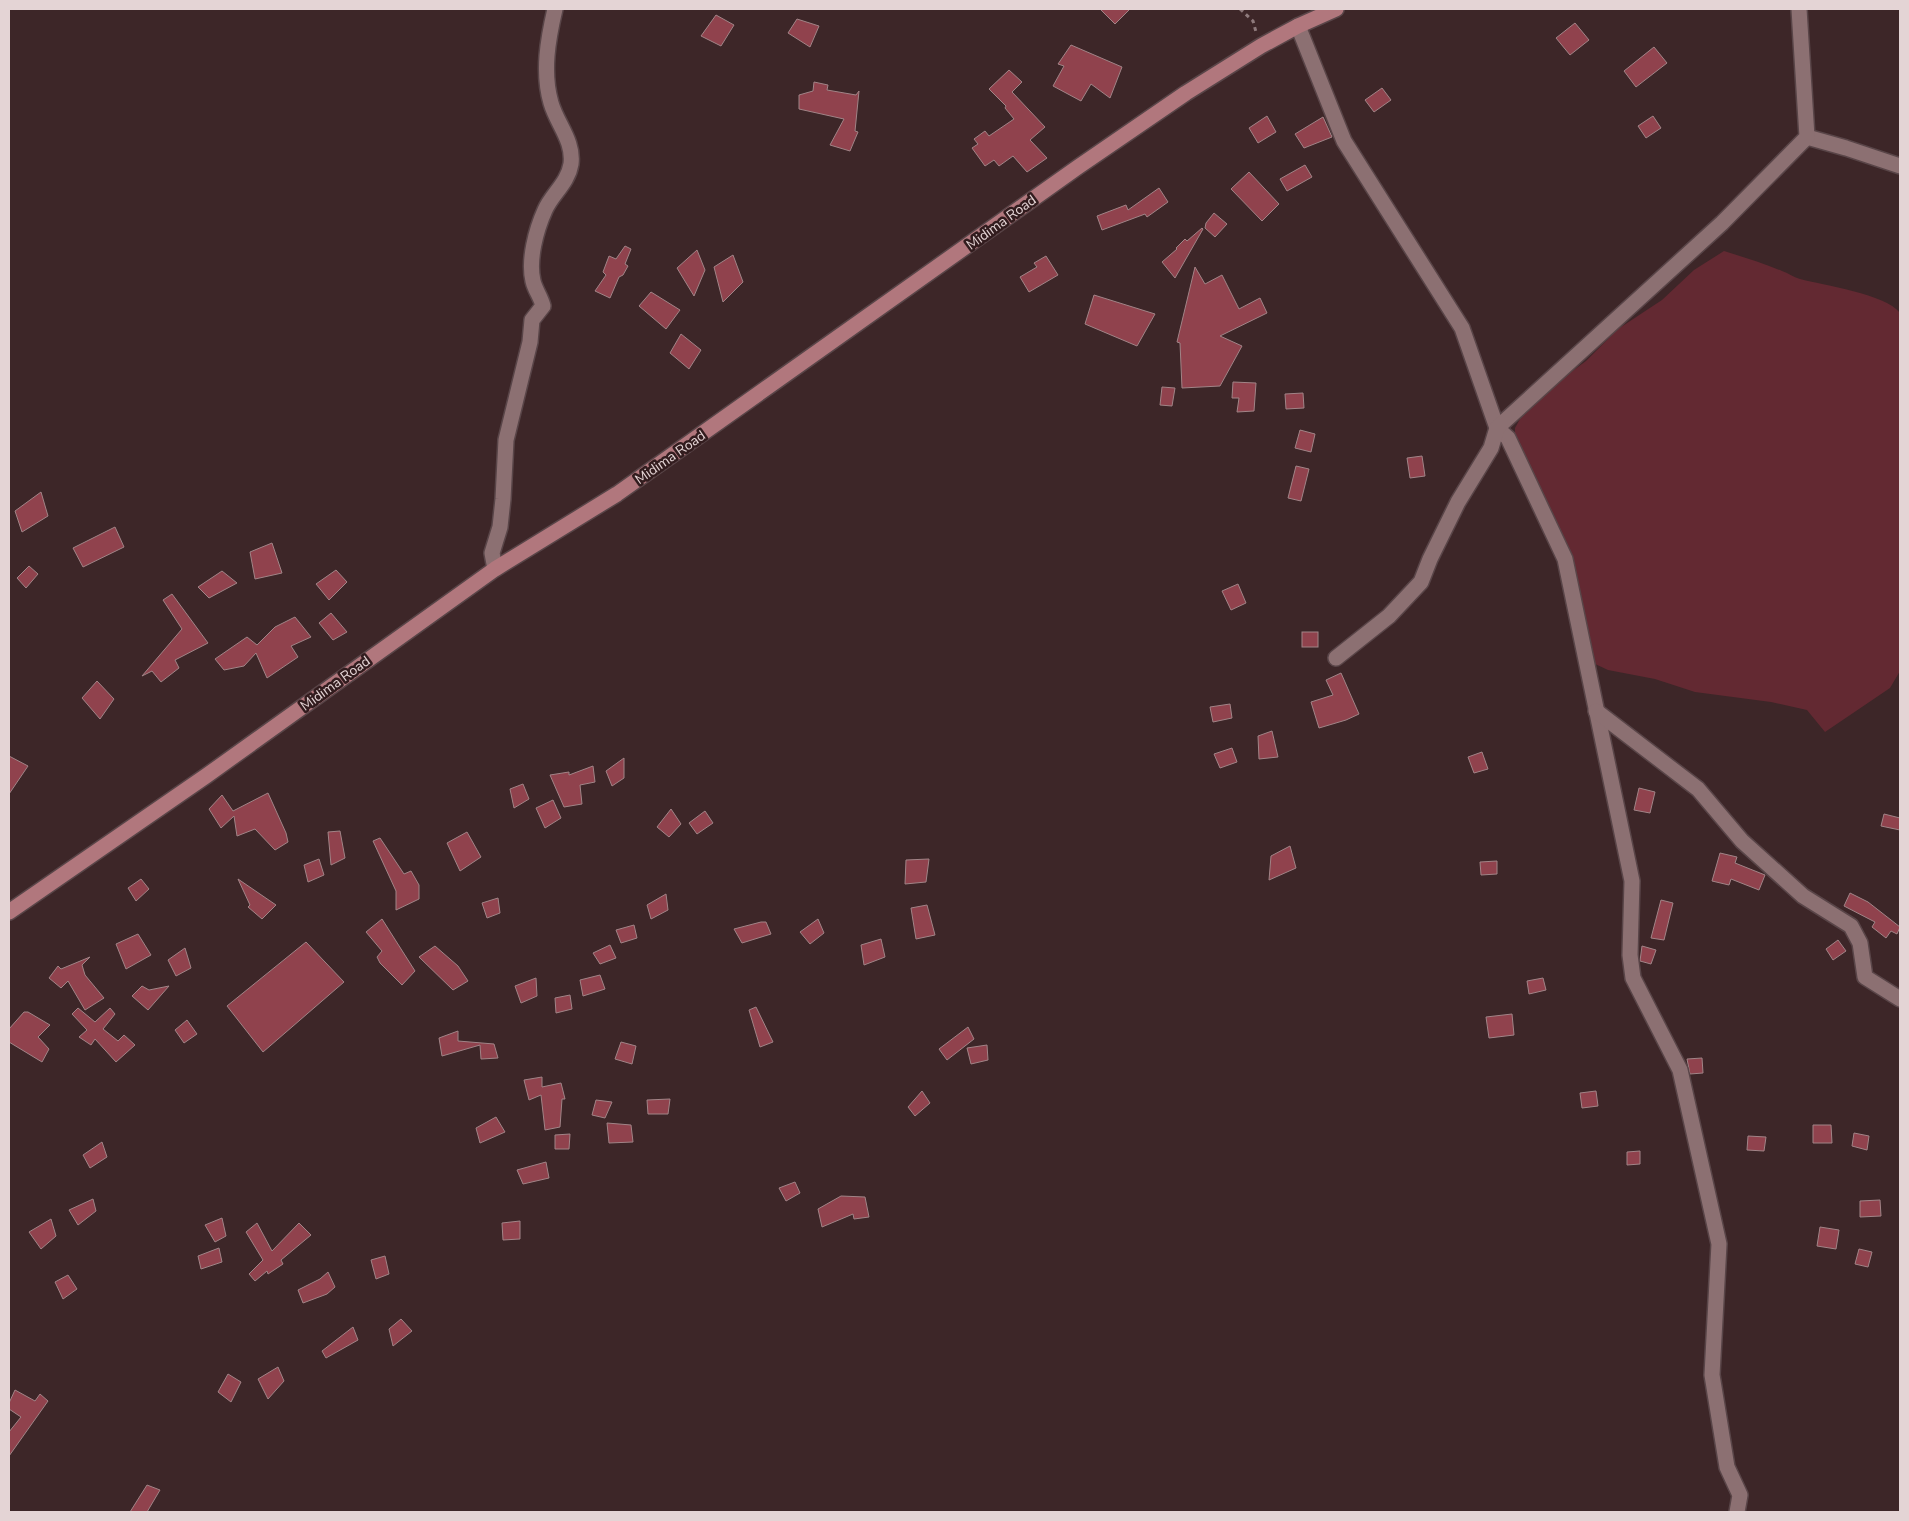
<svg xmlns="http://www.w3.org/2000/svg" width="1909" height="1521" viewBox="0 0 1909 1521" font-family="'Nunito Sans',sans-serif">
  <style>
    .green { fill: #632932 }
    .building { fill: #90424d; stroke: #a18487 }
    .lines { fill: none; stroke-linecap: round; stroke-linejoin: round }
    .minor-casing { stroke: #594548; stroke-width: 18 }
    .major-casing { stroke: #594548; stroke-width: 18 }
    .path { stroke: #8e7a7c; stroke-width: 3; stroke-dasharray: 4 4; stroke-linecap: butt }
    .minor { stroke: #8c7072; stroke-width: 15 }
    .major { stroke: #b1777d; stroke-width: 15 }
    .labels { text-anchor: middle; stroke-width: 5; stroke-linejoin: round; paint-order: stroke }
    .street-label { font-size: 14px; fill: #e4d4d5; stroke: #321c1e }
  </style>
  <rect width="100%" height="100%" fill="#3d2628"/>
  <!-- green -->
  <path class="green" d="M1724,251C1743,257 1763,263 1782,271C1788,273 1793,277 1800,279C1823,285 1886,294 1900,313V671L1890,688L1825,732L1807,710L1771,702L1695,692L1655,679L1608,670L1593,663L1580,616L1515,443V428L1520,419L1563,378L1586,361L1618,329L1662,300L1694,270Z"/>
  <!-- building -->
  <g class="building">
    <polygon points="1100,9 1130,9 1115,24"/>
    <polygon points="716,15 734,25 721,46 701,36"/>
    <polygon points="797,19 819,26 810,47 788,33"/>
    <polygon points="1575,23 1589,40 1570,55 1556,38"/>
    <polygon points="1071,45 1122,67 1110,98 1091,84 1081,101 1053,86 1064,66 1058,64"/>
    <polygon points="1654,47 1667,63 1636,87 1624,71"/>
    <polygon points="1009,70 1022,82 1012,92 1045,127 1030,140 1047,158 1027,172 1013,156 999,166 994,160 985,166 972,148 978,144 974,139 985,131 989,136 1014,119 1005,108 1006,106 989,89"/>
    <polygon points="814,82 828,85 827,90 856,95 859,91 855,131 858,132 850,151 830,145 844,119 799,109 799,95 813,91"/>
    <polygon points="1382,88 1391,100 1374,112 1365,100"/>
    <polygon points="1267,116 1276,132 1258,143 1249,128"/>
    <polygon points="1653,116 1661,128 1646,138 1638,126"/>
    <polygon points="1323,117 1332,137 1304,148 1295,134"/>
    <polygon points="1305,165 1312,177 1287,191 1280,179"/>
    <polygon points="1249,172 1279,204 1262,221 1231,189"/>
    <polygon points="1159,188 1168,202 1147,217 1145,214 1102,230 1097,216 1126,205 1128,210"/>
    <polygon points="1214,213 1227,224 1215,237 1205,228 1206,223"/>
    <polygon points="1202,228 1203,229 1175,278 1162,262 1177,249 1176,248 1185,239 1187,241"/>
    <polygon points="625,246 631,249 625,264 628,266 623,275 619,277 610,298 595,291 606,275 603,272 609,256 616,259"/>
    <polygon points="697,250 705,270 694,296 677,268"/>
    <polygon points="733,255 743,282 723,302 714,267"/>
    <polygon points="1046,256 1058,275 1029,292 1020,277 1037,267 1034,263"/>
    <polygon points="1195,267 1205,284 1222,275 1239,309 1260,298 1267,313 1220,336 1242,346 1220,386 1182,388 1180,343 1177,342"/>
    <polygon points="651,292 680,310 666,329 639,306"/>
    <polygon points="1094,295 1155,314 1137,346 1085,324"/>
    <polygon points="681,334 701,350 689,369 670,353"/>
    <polygon points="1233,382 1256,383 1254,411 1237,412 1239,398 1232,398"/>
    <polygon points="1162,387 1175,388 1172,406 1160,405"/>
    <polygon points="1303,393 1304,408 1286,409 1285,394"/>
    <polygon points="1300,430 1315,434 1311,452 1295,448"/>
    <polygon points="1422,456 1425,476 1410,478 1407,458"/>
    <polygon points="1296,466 1309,469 1301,501 1288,498"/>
    <polygon points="41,492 48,516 22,532 15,511"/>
    <polygon points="115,527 124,547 83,567 73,548"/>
    <polygon points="272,543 282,573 255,579 250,552"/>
    <polygon points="29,566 38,574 26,588 17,578"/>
    <polygon points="336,570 347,582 329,600 316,584"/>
    <polygon points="222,571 237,583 209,598 198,587"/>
    <polygon points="1238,584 1246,603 1231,610 1222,591"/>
    <polygon points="172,594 208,643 175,660 179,668 161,682 152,671 142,676 182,629 163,600"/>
    <polygon points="331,613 347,632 333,640 319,623"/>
    <polygon points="295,617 311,637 291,646 298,657 267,678 256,653 244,666 224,670 215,659 247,637 257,645 275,627"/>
    <rect x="1302" y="632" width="16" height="15"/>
    <polygon points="1341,673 1359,714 1346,720 1319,728 1311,702 1333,695 1326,680"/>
    <polygon points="97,681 114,699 100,719 82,698"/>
    <polygon points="1230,704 1232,718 1213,722 1210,707"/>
    <polygon points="1272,731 1278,757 1259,759 1258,736"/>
    <polygon points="1232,748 1237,762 1220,768 1214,754"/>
    <polygon points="1482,752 1488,769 1474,773 1468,757"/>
    <polygon points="9,756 28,766 9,794"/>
    <polygon points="624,758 624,778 612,786 606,771"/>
    <polygon points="593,766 595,782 580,785 582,804 564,807 550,775 569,772 569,775"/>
    <polygon points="523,784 529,799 514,808 510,789"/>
    <polygon points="1639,788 1655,792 1650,813 1634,810"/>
    <polygon points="268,793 286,833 288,842 275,850 255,829 237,836 234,816 221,828 209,809 222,795 233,811"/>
    <polygon points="553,800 561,818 545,828 536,808"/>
    <polygon points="671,809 681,824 669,837 657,827"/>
    <polygon points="705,811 713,823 697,834 689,823"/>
    <polygon points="1884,814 1900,818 1900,830 1881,826"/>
    <polygon points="340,831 345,858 331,865 328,832"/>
    <polygon points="467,832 481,857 460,871 447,843"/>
    <polygon points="380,838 404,874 411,871 419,885 419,899 396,910 396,891 373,841"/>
    <polygon points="1290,846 1296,868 1269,880 1271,856"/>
    <polygon points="1720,853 1737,857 1735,863 1765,875 1759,890 1731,879 1729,885 1712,881"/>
    <polygon points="319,859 324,875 308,882 304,865"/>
    <polygon points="929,859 926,882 905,884 906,860"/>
    <polygon points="1497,861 1497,874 1481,875 1480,862"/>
    <polygon points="141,879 149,889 136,901 128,888"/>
    <polygon points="238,879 276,905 262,919 248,907 250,905"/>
    <polygon points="1850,893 1868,902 1900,927 1897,934 1891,931 1886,938 1872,927 1875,922 1844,906"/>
    <polygon points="666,894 668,910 651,919 647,905"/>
    <polygon points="498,898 500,913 487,918 482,903"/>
    <polygon points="1661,900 1673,903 1664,940 1651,938"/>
    <polygon points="927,905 935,935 916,939 911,908"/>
    <polygon points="382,919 415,971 402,985 380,963 377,957 382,951 366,932"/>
    <polygon points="818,919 824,933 810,944 800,932"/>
    <polygon points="761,922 766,922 771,934 742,943 734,929"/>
    <polygon points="634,925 637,938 621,943 616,930"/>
    <polygon points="138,934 151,955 126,969 116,944"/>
    <polygon points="881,939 885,957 864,965 861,945"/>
    <polygon points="1838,940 1846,951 1833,960 1826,949"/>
    <polygon points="306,942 344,982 263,1052 227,1006"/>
    <polygon points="610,945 616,958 600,964 593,953"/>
    <polygon points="435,946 458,966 468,981 453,990 419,957"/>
    <polygon points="1642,946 1656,950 1651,964 1640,961"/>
    <polygon points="185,948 191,968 176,976 168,960"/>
    <polygon points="90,957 82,965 85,975 104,998 85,1010 68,981 61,988 49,978 58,966 61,969"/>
    <polygon points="600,975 605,989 583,996 580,980"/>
    <polygon points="536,978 537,996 521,1003 515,986"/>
    <polygon points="1543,978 1546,990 1529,994 1527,981"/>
    <polygon points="142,986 149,990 169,986 148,1010 132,996"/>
    <polygon points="570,995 572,1009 556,1013 555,998"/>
    <polygon points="756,1007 773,1042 760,1047 749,1010"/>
    <polygon points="78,1008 95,1022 110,1008 115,1014 103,1029 118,1041 124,1035 135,1045 116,1062 95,1039 91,1045 79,1037 87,1030 72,1014"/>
    <polygon points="24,1012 28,1012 50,1025 38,1037 49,1049 42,1062 9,1042 9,1029"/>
    <polygon points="1512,1014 1514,1035 1489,1038 1486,1017"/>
    <polygon points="187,1020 197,1034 184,1043 175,1030"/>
    <polygon points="968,1027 974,1039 947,1060 939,1049"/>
    <polygon points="458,1031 458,1041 494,1044 498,1058 481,1059 480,1045 442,1056 439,1038"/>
    <polygon points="621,1042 636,1046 632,1064 615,1059"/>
    <polygon points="987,1045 988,1060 971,1064 967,1048"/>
    <polygon points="1702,1058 1703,1073 1690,1074 1687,1059"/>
    <polygon points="542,1077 542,1087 561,1083 565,1099 562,1099 560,1127 545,1130 541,1095 529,1100 524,1080"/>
    <polygon points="922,1091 930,1103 915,1116 908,1107"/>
    <polygon points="1596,1091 1598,1106 1582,1108 1580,1093"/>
    <polygon points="670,1099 668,1114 648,1114 647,1100"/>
    <polygon points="596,1100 612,1102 605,1118 592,1115"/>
    <polygon points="496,1117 505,1132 480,1143 476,1128"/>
    <polygon points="607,1123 631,1125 633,1142 609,1143"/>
    <polygon points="1813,1125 1831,1125 1832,1143 1813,1143"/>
    <polygon points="1854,1133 1869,1136 1867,1150 1852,1146"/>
    <polygon points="570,1134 569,1149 555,1149 555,1135"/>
    <polygon points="1748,1136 1766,1137 1764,1151 1747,1150"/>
    <polygon points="102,1142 107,1157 90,1168 83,1155"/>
    <polygon points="1640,1151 1640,1164 1627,1165 1627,1152"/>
    <polygon points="546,1162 549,1178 523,1184 517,1170"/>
    <polygon points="795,1182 800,1193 786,1201 779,1188"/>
    <polygon points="841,1196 865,1197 869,1217 854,1219 853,1214 822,1227 818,1209"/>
    <polygon points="93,1199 96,1211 78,1225 69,1210"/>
    <polygon points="1880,1200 1881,1216 1860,1217 1860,1201"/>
    <polygon points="222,1218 226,1236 215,1242 205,1225"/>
    <polygon points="51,1219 56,1236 41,1249 29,1232"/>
    <polygon points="520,1221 520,1239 503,1240 502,1223"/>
    <polygon points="257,1223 272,1251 299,1223 311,1235 281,1260 283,1264 268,1274 267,1271 255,1281 249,1274 263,1260 246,1232"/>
    <polygon points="1820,1227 1839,1230 1836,1249 1817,1246"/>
    <polygon points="219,1248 222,1262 201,1269 198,1256"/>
    <polygon points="1859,1249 1872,1252 1868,1267 1855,1264"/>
    <polygon points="385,1256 389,1274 376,1279 371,1260"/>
    <polygon points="328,1272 335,1287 327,1294 303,1303 298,1290 320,1279"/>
    <polygon points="68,1275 77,1289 63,1299 55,1282"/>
    <polygon points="401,1319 412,1331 393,1346 389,1329"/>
    <polygon points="353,1327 358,1340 326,1358 322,1351"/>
    <polygon points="278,1367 284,1381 268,1399 258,1379"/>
    <polygon points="228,1374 241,1382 231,1402 218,1392"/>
    <polygon points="15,1390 35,1401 40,1394 48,1401 9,1456 9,1432 21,1417 9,1409 9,1403"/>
    <polygon points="147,1485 160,1490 147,1512 130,1512"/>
  </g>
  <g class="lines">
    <!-- minor casing -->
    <g class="minor-casing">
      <g id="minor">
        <polyline points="1298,26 1344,141 1462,328 1497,428 1508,438 1565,559 1632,881 1630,955 1633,978 1680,1070 1719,1244 1712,1375 1727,1467 1740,1495 1737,1512"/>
        <polyline points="1807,137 1846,148 1900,166"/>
        <path d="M495,569L492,553L500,527L503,499L506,440L530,342L532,320L543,306C541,297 535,290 533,281C528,260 536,230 545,210C552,194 568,183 571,164C574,141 557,124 551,103C542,72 548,39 555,9"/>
        <polyline points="1336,658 1389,616 1421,582 1430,559 1458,502 1491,448 1497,428 1722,223 1807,137 1799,9"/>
        <polyline points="1596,711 1698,789 1742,841 1803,896 1851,926 1860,943 1865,977 1900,999"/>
      </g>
    </g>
    <!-- major casing -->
    <g class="major-casing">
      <polyline id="major" points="9,912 206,776 495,569 617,494 1078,167 1186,93 1261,46 1298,26 1336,9"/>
    </g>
    <!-- path -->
    <polyline class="path" points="1240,9 1253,21 1256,32"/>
    <!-- minor -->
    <use href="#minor" class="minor"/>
    <!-- major -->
    <use href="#major" class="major"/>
  </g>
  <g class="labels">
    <!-- street labels -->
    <g class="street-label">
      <text transform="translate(1001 222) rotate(-36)" y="5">Midima Road</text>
      <text transform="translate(670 457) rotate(-35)" y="5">Midima Road</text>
      <text transform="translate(335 683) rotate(-36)" y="5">Midima Road</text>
    </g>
  </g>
  <!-- border -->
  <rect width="1909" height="1521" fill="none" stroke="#e4d4d5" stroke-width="20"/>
</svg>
